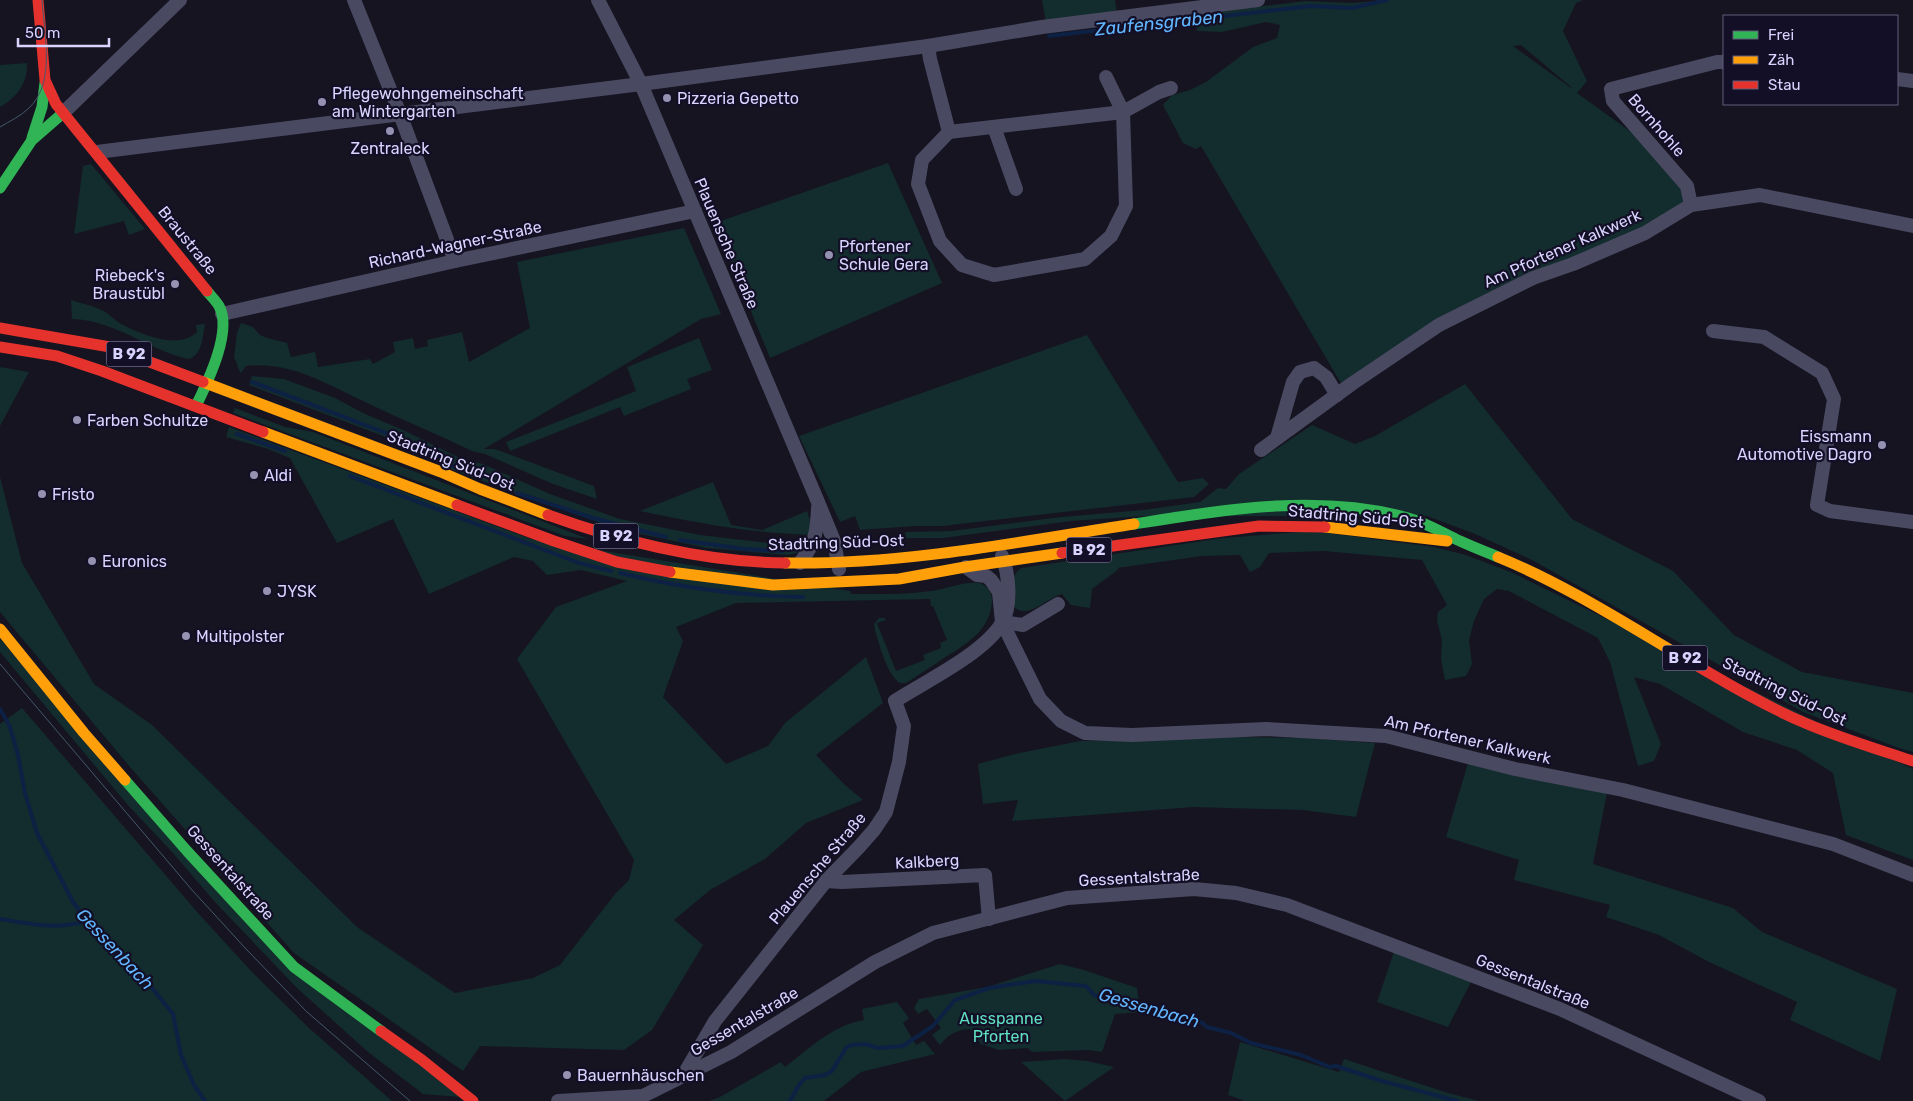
<svg xmlns="http://www.w3.org/2000/svg" width="1913" height="1101" viewBox="0 0 1913 1101" font-family="Rubik,sans-serif">
  <style>
    .green { fill: #132c2d; fill-rule: evenodd }
    .lines { fill: none; stroke-linecap: round; stroke-linejoin: round }
    .stream { stroke: #0d2144; stroke-width: 4 }
    .street { stroke: #4a4962; stroke-width: 14 }
    .fast { stroke: #30b455; stroke-width: 11 }
    .slow { stroke: #ff9f0a; stroke-width: 11 }
    .jam { stroke: #e5322d; stroke-width: 11 }
    .tram { stroke: #43596b; stroke-width: 1 }
    .poi-dot { fill: #9591b1; stroke: #130f26; stroke-width: 2 }
    .labels { text-anchor: middle; stroke-width: 4.5; stroke-linejoin: round; paint-order: stroke }
    .shield { fill: #130f26; stroke: #9e99be; stroke-width: 1 }
    .shield-label { font-size: 15px; font-weight: bold; fill: #d9d4ff }
    .poi-label { font-size: 16px; fill: #d9d4ff; stroke: #130f26; text-anchor: start }
    .street-label { font-size: 16px; fill: #d9d4ff; stroke: #130f26 }
    .park-label { font-size: 16px; fill: #5fe0c0; stroke: #130f26 }
    .water-label { font-size: 18px; font-style: italic; fill: #62b6ff; stroke: #130f26 }
  </style>
  <rect width="100%" height="100%" fill="#161421"/>
  <!-- green -->
  <g class="green">
    <polygon points="1042,0 1115,0 1117,14 1046,22"/>
    <path d="M1386,0H1583L1576,3L1563,31L1587,81L1577,93L1638,137L1682,184L1684,204L1644,229L1533,274L1342,385L1201,146L1196,149L1183,143L1163,105L1172,95L1190,90L1206,82L1253,47L1277,38L1280,25L1266,22L1222,32L1197,31L1195,14L1306,1L1352,3ZM1521,45L1571,87V88L1513,46Z"/>
    <path d="M27,63C28,83 17,97 0,107V65Z"/>
    <polygon points="888,163 942,283 770,358 715,223"/>
    <polygon points="91,164 145,229 129,235 124,221 74,234 83,166"/>
    <path d="M684,228L721,314L701,319L484,449H495L594,486L597,499L553,484L485,454L472,451C437,434 400,419 365,402C326,384 291,361 246,366L241,373C237,368 238,363 234,358L237,333L241,323L253,327L260,335L267,338L287,343L291,357L315,352L318,367L370,359L373,364L395,352L393,342L413,338L415,349L428,346L427,340L462,332L469,362L530,328L517,262Z"/>
    <path d="M71,300C80,303 91,305 101,310C109,313 115,321 123,325C143,335 179,350 197,332L196,325L205,324C203,335 202,357 188,359C148,350 115,320 72,319Z"/>
    <polygon points="1087,335 1178,482 1203,478 1209,484 1194,497 942,526 914,526 860,530 855,516 840,522 799,436"/>
    <polygon points="699,338 712,370 687,379 691,389 624,416 620,407 510,451 506,442 636,391 627,367"/>
    <polygon points="0,367 29,372 0,426"/>
    <polygon points="252,376 284,379 335,398 365,414 403,430 460,458 483,464 550,494 620,519 700,535 804,547 797,553 788,555 707,548 617,529 455,471 399,442 249,385"/>
    <polygon points="1465,384 1572,519 1673,571 1734,635 1802,672 1913,693 1913,752 1899,748 1803,712 1532,560 1475,534 1427,516 1144,516 1071,521 943,538 906,538 905,532 951,531 1061,517 1143,510 1200,502 1218,488 1226,489 1239,474 1312,425 1355,444 1375,436"/>
    <polygon points="235,408 285,427 313,432 588,539 565,536 233,413"/>
    <path d="M229,427L531,539L850,591L851,594C877,594 905,595 931,591C946,589 964,581 979,583C987,585 992,592 992,600C991,630 968,643 944,658C932,666 919,675 906,683H900C887,675 880,646 875,631L874,624L879,618H884L886,620L877,623L896,671L925,660L923,655L941,648L940,643L947,640L933,606H931L930,599L736,603L676,627L683,641L663,697L726,764L768,746L785,723L866,657L883,703L816,755L845,785L863,800L806,823L765,859L710,890L674,920L703,945L652,1030L624,1050L480,1046L463,1071L294,953L130,767L0,612V477L22,563L94,684L152,725L357,927L455,993L533,978L560,965L615,894L629,880L634,860L517,659L556,607L627,581L581,570L547,575L533,561L514,557L429,594L393,519L337,543L290,458L268,449L226,437Z"/>
    <path d="M713,482L731,525L762,530L807,511L812,527L810,535C752,533 695,523 640,511Z"/>
    <path d="M1313,531L1434,547L1466,555L1513,573L1913,769V860L1846,835L1833,773L1797,750L1743,732L1660,684L1634,677L1661,744L1654,761L1638,766L1610,662L1598,638L1509,591L1497,589L1484,599L1474,621L1469,640L1472,664L1466,676L1445,680L1441,659L1442,640L1437,621L1438,612L1447,605L1422,560L1324,551L1269,553L1260,567L1250,572L1240,555L1202,556L1117,568L1119,569L1092,589L1090,608L1071,605L1062,594C1044,599 1028,621 1013,606C1012,591 1008,578 1021,568L1223,538Z"/>
    <polygon points="0,639 246,923 460,1097 423,1094 368,1052 297,988 215,902 173,853 127,804 0,652"/>
    <polygon points="22,708 198,913 252,972 309,1028 392,1101 0,1101 0,724"/>
    <polygon points="1232,737 1306,738 1375,743 1356,817 1302,810 1193,807 1012,821 1018,800 983,804 978,764 1015,754 1080,741"/>
    <polygon points="1468,763 1607,793 1593,864 1733,908 1762,932 1897,989 1880,1061 1790,1020 1797,1002 1709,962 1659,935 1606,917 1610,905 1514,880 1519,860 1446,837"/>
    <polygon points="1395,949 1472,980 1448,1027 1377,1002"/>
    <path d="M1060,964L1084,970L1137,988L1140,1012L1115,1014L1102,1052L1088,1050L1032,1052L1028,1048L999,1050L981,1044L970,1029C956,1030 948,1035 940,1045L932,1035L941,1028L927,1009L918,1014L914,1008L919,999L987,987Z"/>
    <path d="M897,1002L909,1018L903,1023L916,1045L924,1041L935,1054L861,1072L824,1101H709L718,1098L781,1062L785,1067C810,1048 833,1025 864,1020L862,1009Z"/>
    <polygon points="1240,1042 1339,1072 1344,1059 1448,1093 1479,1101 1245,1101 1228,1095"/>
    <polygon points="1065,1059 1087,1061 1114,1067 1065,1101 1021,1062"/>
  </g>
  <g class="lines">
    <!-- stream -->
    <g class="stream">
      <polyline points="1049,36 1311,6 1352,8 1387,0"/>
      <polyline points="252,382 394,436 455,467"/>
      <polyline points="237,434 285,451"/>
      <polyline points="350,476 579,563 611,571"/>
      <polyline points="517,493 593,518 666,537"/>
      <polyline points="680,540 744,549 782,551"/>
      <path d="M620,573C681,588 741,596 803,597"/>
      <polyline points="0,709 10,727 18,755 25,793 37,833 73,902 95,931 125,964 152,988 173,1014 181,1055 194,1085 205,1101"/>
      <path d="M0,919C32,924 55,930 87,921"/>
      <polyline points="790,1101 799,1085 805,1078 825,1075 832,1071 846,1048 851,1045 865,1044 878,1048 903,1046 933,1026 955,1000 989,988 1035,981 1086,986 1094,995 1117,999 1122,1003 1140,1009 1146,1007 1154,1011 1185,1016 1195,1022 1201,1022 1207,1027 1231,1033 1251,1043 1301,1055 1330,1067 1336,1066 1382,1081 1457,1101"/>
    </g>
    <!-- street -->
    <g class="street">
      <polyline points="354,0 400,114 455,261"/>
      <polyline points="598,0 641,84 818,502 834,541 839,569"/>
      <polyline points="928,46 930,59 949,132 922,160 918,184 940,241 962,265 994,275 1085,259 1111,236 1126,206 1123,112 949,132"/>
      <polyline points="1106,77 1123,112 1159,92 1171,88"/>
      <polyline points="1897,79 1913,81"/>
      <polyline points="63,113 180,0"/>
      <polyline points="994,127 1016,189"/>
      <polyline points="97,152 641,84 928,46 1042,27 1258,0"/>
      <polyline points="1691,205 1687,186 1613,101 1611,89 1717,62 1724,62"/>
      <polyline points="222,314 455,261 695,211"/>
      <polyline points="1713,331 1764,337 1822,373 1834,399 1817,505 1830,511 1913,522"/>
      <polyline points="1277,438 1293,382 1300,372 1314,368 1326,377 1337,395"/>
      <polyline points="1261,450 1353,383 1439,325 1533,278 1573,264 1645,233 1691,205 1760,195 1913,226"/>
      <path d="M800,563C815,543 817,533 818,508"/>
      <polyline points="966,567 977,575 986,576 991,580 999,592 1002,622 1040,699 1061,721 1085,733 1132,735 1266,729 1386,736 1515,769 1623,790 1833,844 1913,875"/>
      <polyline points="1002,622 1023,625 1058,604"/>
      <polyline points="826,881 842,882 985,875 989,919"/>
      <path d="M683,1076L715,1021L826,881L859,847L874,830L886,812L899,762L904,726L895,701C926,681 983,654 1002,623C1012,605 1009,574 1002,556"/>
      <polyline points="558,1101 643,1096 731,1052 875,962 933,933 1067,898 1194,889 1236,893 1287,905 1560,1009 1759,1101"/>
    </g>
    <!-- fast -->
    <g class="fast">
      <polyline points="32,138 42,107 45,83"/>
      <polyline points="0,188 32,140 63,113"/>
      <path d="M196,406C207,383 233,331 219,306C216,301 211,296 207,291"/>
      <path d="M1134,524C1222,510 1320,493 1408,518C1427,523 1443,533 1460,541C1473,547 1486,552 1498,557"/>
      <polyline points="125,780 187,851 294,967 381,1031"/>
    </g>
    <!-- slow -->
    <g class="slow">
      <polyline points="203,382 441,472 480,489 548,515"/>
      <polyline points="263,432 457,505"/>
      <polyline points="1325,527 1447,541"/>
      <path d="M1498,557C1564,584 1623,622 1684,658"/>
      <path d="M785,563C902,565 1018,542 1134,524"/>
      <polyline points="670,572 773,585 899,579 965,567 1062,553"/>
      <polyline points="0,629 84,733 125,780"/>
    </g>
    <!-- jam -->
    <g class="jam">
      <polyline points="38,0 45,80 56,104 207,291"/>
      <polyline points="0,328 110,347 203,382"/>
      <polyline points="0,347 57,356 102,371 263,432"/>
      <polyline points="457,505 554,541 617,562 670,572"/>
      <path d="M548,515C623,542 705,562 785,563"/>
      <polyline points="1062,553 1259,526 1325,527"/>
      <path d="M1684,658C1723,681 1763,705 1805,723C1840,738 1877,749 1913,761"/>
      <polyline points="381,1031 422,1060 473,1101"/>
    </g>
    <!-- tram -->
    <g class="tram">
      <path d="M0,127C10,121 21,116 29,108C56,83 44,33 42,0"/>
      <polyline points="0,664 192,890 247,950 307,1012 410,1101"/>
    </g>
  </g>
  <!-- markers -->
  <g class="poi-dot">
    <circle cx="667" cy="98" r="5"/>
    <circle cx="322" cy="102" r="5"/>
    <circle cx="390" cy="131" r="5"/>
    <circle cx="829" cy="255" r="5"/>
    <circle cx="175" cy="284" r="5"/>
    <circle cx="77" cy="420" r="5"/>
    <circle cx="1882" cy="445" r="5"/>
    <circle cx="254" cy="475" r="5"/>
    <circle cx="42" cy="494" r="5"/>
    <circle cx="92" cy="561" r="5"/>
    <circle cx="267" cy="591" r="5"/>
    <circle cx="186" cy="636" r="5"/>
    <circle cx="567" cy="1075" r="5"/>
  </g>
  <g class="labels">
    <!-- shield labels -->
    <g class="shield">
      <rect x="106.5" y="341.5" width="45" height="25" rx="4"/>
      <rect x="593.5" y="523.5" width="45" height="25" rx="4"/>
      <rect x="1066.5" y="537.5" width="45" height="25" rx="4"/>
      <rect x="1662.5" y="645.5" width="45" height="25" rx="4"/>
    </g>
    <g class="shield-label">
      <text x="129" y="359">B 92</text>
      <text x="616" y="541">B 92</text>
      <text x="1089" y="555">B 92</text>
      <text x="1685" y="663">B 92</text>
    </g>
    <!-- poi labels -->
    <g class="poi-label">
      <text x="332" y="99">Pflegewohngemeinschaft<tspan x="332" dy="18">am Wintergarten</tspan></text>
      <text x="677" y="104">Pizzeria Gepetto</text>
      <text x="390" y="154" text-anchor="middle">Zentraleck</text>
      <text x="839" y="252">Pfortener<tspan x="839" dy="18">Schule Gera</tspan></text>
      <text x="165" y="281" text-anchor="end">Riebeck's<tspan x="165" dy="18">Braustübl</tspan></text>
      <text x="87" y="426">Farben Schultze</text>
      <text x="1872" y="442" text-anchor="end">Eissmann<tspan x="1872" dy="18">Automotive Dagro</tspan></text>
      <text x="264" y="481">Aldi</text>
      <text x="52" y="500">Fristo</text>
      <text x="102" y="567">Euronics</text>
      <text x="277" y="597">JYSK</text>
      <text x="196" y="642">Multipolster</text>
      <text x="577" y="1081">Bauernhäuschen</text>
    </g>
    <!-- street labels -->
    <g class="street-label">
      <text transform="translate(1657 125) rotate(49)" y="6">Bornhohle</text>
      <text transform="translate(188 240) rotate(51)" y="6">Braustraße</text>
      <text transform="translate(727 243) rotate(67)" y="6">Plauensche Straße</text>
      <text transform="translate(455 244) rotate(-12)" y="6">Richard-Wagner-Straße</text>
      <text transform="translate(1562 248) rotate(-24)" y="6">Am Pfortener Kalkwerk</text>
      <text transform="translate(451 460) rotate(22)" y="6">Stadtring Süd-Ost</text>
      <text transform="translate(1356 516) rotate(5)" y="6">Stadtring Süd-Ost</text>
      <text transform="translate(836 542) rotate(-2)" y="6">Stadtring Süd-Ost</text>
      <text transform="translate(1785 691) rotate(26)" y="6">Stadtring Süd-Ost</text>
      <text transform="translate(1468 739) rotate(13)" y="6">Am Pfortener Kalkwerk</text>
      <text transform="translate(927 861) rotate(-3)" y="6">Kalkberg</text>
      <text transform="translate(817 868) rotate(-50)" y="6">Plauensche Straße</text>
      <text transform="translate(231 872) rotate(48)" y="6">Gessentalstraße</text>
      <text transform="translate(1139 877) rotate(-3)" y="6">Gessentalstraße</text>
      <text transform="translate(1533 981) rotate(22)" y="6">Gessentalstraße</text>
      <text transform="translate(744 1021) rotate(-30)" y="6">Gessentalstraße</text>
    </g>
    <!-- park labels -->
    <g class="park-label">
      <text x="1001" y="1024">Ausspanne<tspan x="1001" dy="18">Pforten</tspan></text>
    </g>
    <!-- water labels -->
    <g class="water-label">
      <text transform="translate(1159 23) rotate(-6)" y="6">Zaufensgraben</text>
      <text transform="translate(115 949) rotate(47)" y="6">Gessenbach</text>
      <text transform="translate(1149 1008) rotate(16)" y="6">Gessenbach</text>
    </g>
  </g>
  <!-- legend -->
  <rect x="1723" y="15" width="175" height="90" fill="#130f26" stroke="#625e7d"/>
  <rect x="1733" y="31" width="25" height="8" fill="#30b455" stroke="#625e7d"/>
  <text x="1768" y="40" font-size="15" fill="#d9d4ff">Frei</text>
  <rect x="1733" y="56" width="25" height="8" fill="#ff9f0a" stroke="#625e7d"/>
  <text x="1768" y="65" font-size="15" fill="#d9d4ff">Zäh</text>
  <rect x="1733" y="81" width="25" height="8" fill="#e5322d" stroke="#625e7d"/>
  <text x="1768" y="90" font-size="15" fill="#d9d4ff">Stau</text>
  <!-- scale -->
  <path d="M18 38v8h91v-8" fill="none" stroke="#d9d4ff" stroke-width="2.5"/>
  <text x="25" y="38" font-size="15" fill="#d9d4ff" stroke="#130f26" stroke-width="4" paint-order="stroke">50 m</text>
</svg>
